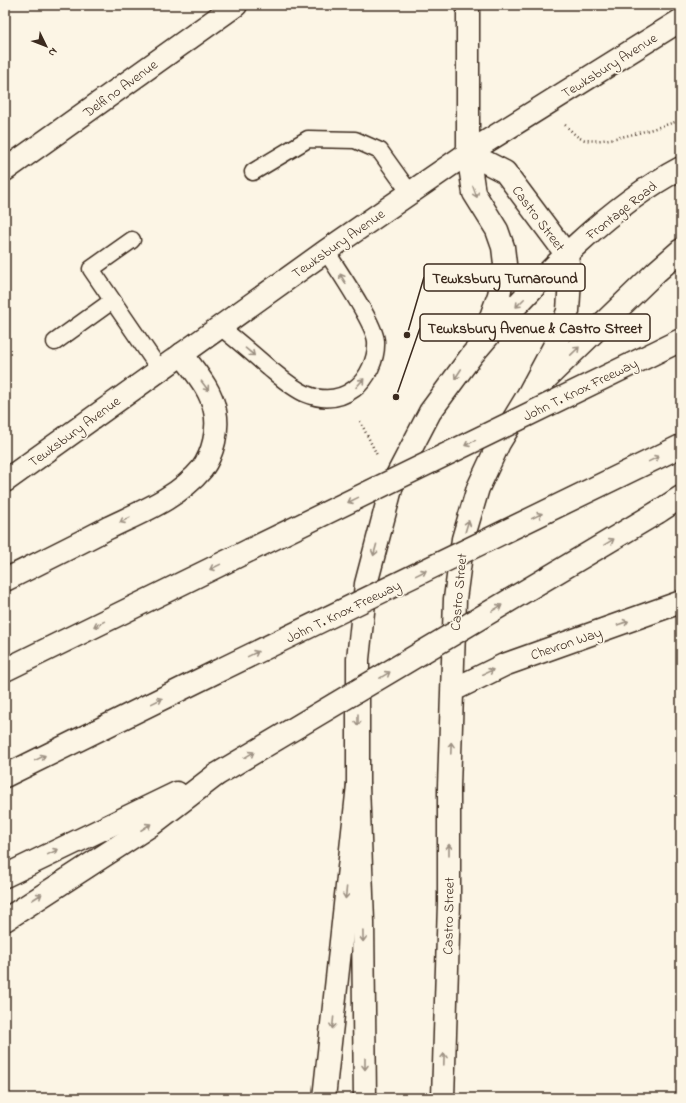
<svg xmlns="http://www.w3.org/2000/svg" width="686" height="1103" viewBox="0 0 686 1103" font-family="'Indie Flower',sans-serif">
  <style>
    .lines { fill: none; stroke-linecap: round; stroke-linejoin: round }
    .lane-casing { stroke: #3b2a1e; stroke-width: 19 }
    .street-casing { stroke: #3b2a1e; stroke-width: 25 }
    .secondary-casing { stroke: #3b2a1e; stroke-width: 25 }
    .primary-casing { stroke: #3b2a1e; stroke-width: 25 }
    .highway-casing { stroke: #3b2a1e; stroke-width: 25 }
    .path { stroke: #3b2a1e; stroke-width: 2.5; stroke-dasharray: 1 3; stroke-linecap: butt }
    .lane { stroke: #fcf5e5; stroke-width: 16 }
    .street { stroke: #fcf5e5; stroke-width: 22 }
    .secondary { stroke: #fcf5e5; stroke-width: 22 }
    .primary { stroke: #fcf5e5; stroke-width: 22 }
    .highway { stroke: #fcf5e5; stroke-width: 22 }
    .highway-bridge-casing { stroke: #3b2a1e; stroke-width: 25; stroke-linecap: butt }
    .highway-bridge { stroke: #fcf5e5; stroke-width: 22 }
    .oneway { stroke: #9c9082 }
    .labels { text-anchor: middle; stroke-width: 3.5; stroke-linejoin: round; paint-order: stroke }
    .street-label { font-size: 14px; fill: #3b2a1e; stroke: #fcf5e5 }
    .leader { fill: none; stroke: #3b2a1e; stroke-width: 1.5 }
    .callout-dot { fill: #3b2a1e; stroke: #fcf5e5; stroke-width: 1.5 }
    .callout { fill: #fcf5e5; stroke: #3b2a1e; stroke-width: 1.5 }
    .callout-label { font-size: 15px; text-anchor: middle; font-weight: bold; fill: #3b2a1e }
  </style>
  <rect width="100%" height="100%" fill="#fcf5e5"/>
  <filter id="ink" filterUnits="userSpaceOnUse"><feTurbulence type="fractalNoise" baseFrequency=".025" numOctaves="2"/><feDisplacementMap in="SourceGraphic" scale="8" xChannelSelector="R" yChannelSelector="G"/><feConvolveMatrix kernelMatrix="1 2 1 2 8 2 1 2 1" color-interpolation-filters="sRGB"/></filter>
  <g filter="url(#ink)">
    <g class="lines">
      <!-- lane casing -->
      <g class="lane-casing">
        <g id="lane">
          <polyline points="253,172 308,139 355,140 380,151 410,193"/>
          <polyline points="132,240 91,269 160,370"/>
          <path d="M220,327C237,340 253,354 269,368C280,377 292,388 306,394C323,401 339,400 354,389C368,379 377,358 376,341C374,322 338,270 326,251"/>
          <polyline points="55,342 112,301"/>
        </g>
      </g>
      <!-- street casing -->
      <g class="street-casing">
        <g id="street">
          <polyline points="468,5 468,153"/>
          <polyline points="468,153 681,20"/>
          <polyline points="5,170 236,5"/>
        </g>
      </g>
      <!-- secondary casing -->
      <g class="secondary-casing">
        <g id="secondary">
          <polyline points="5,481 326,251 468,153"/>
          <polyline points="453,690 504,665 681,602"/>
        </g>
      </g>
      <!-- primary casing -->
      <g class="primary-casing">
        <g id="primary">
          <polyline points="468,153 474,193 497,230 503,247 505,264 499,295 485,333"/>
          <path d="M365,1098L363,922L358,785V659L366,584L392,485L430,412L472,355L490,334C546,273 607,207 681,168"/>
          <polyline points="443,1098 449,903 449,787 455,599 463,539 478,488 499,443 527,397 557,341 568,311 570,279 567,255 505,172 468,153"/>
        </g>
      </g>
      <!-- highway casing -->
      <g class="highway-casing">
        <g id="highway">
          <polyline points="527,397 656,272 681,250"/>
          <polyline points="658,512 681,497"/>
          <path d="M5,580C39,563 74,546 108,528C141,512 178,498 202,469C213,454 219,429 215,411C211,389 195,372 182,354"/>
          <polyline points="5,670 250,550"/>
          <polyline points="5,776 218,671"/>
          <polyline points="5,876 177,793"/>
          <polyline points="5,920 151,825 216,775"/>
          <polyline points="324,1098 358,785"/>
        </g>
      </g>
      <!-- path -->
      <g class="path">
        <path d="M565,125C570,129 576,137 582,139C601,146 660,127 681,120"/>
        <polyline points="360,421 377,455"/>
      </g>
      <!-- lane -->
      <use href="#lane" class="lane"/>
      <!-- street -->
      <use href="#street" class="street"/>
      <!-- secondary -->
      <use href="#secondary" class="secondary"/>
      <!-- primary -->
      <use href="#primary" class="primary"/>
      <!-- highway -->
      <use href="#highway" class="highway"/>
      <!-- highway-bridge casing -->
      <g class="highway-bridge-casing">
        <g id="highway-bridge">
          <polyline points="250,550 681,340"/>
          <polyline points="218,671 681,446"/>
          <polyline points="216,775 658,512"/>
        </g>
      </g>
      <!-- highway-bridge -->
      <use href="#highway-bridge" class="highway-bridge"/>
    </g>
    <!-- one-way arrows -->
    <defs><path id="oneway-shaft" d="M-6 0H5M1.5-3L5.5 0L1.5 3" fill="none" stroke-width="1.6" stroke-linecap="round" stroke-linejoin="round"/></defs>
    <g class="oneway">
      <use href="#oneway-shaft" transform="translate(475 192) rotate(70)"/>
      <use href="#oneway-shaft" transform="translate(343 279) rotate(-121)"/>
      <use href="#oneway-shaft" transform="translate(520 303) rotate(135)"/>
      <use href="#oneway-shaft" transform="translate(575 351) rotate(-44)"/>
      <use href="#oneway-shaft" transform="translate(250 352) rotate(40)"/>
      <use href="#oneway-shaft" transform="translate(458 374) rotate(123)"/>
      <use href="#oneway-shaft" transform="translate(360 383) rotate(-48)"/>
      <use href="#oneway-shaft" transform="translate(205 386) rotate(53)"/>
      <use href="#oneway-shaft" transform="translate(470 443) rotate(154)"/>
      <use href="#oneway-shaft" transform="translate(654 459) rotate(-26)"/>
      <use href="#oneway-shaft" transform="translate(353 500) rotate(154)"/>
      <use href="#oneway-shaft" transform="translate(537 516) rotate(-26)"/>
      <use href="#oneway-shaft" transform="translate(125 520) rotate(153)"/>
      <use href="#oneway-shaft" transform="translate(467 526) rotate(-73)"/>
      <use href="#oneway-shaft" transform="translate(609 542) rotate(-31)"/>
      <use href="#oneway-shaft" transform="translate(375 550) rotate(105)"/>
      <use href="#oneway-shaft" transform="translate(215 567) rotate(154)"/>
      <use href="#oneway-shaft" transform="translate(421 573) rotate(-26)"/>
      <use href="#oneway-shaft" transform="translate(497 608) rotate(-31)"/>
      <use href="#oneway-shaft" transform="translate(623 623) rotate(-19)"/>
      <use href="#oneway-shaft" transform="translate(99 624) rotate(154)"/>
      <use href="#oneway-shaft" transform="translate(253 654) rotate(-26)"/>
      <use href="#oneway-shaft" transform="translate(488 672) rotate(-25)"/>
      <use href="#oneway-shaft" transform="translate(385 675) rotate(-31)"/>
      <use href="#oneway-shaft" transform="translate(157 701) rotate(-26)"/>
      <use href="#oneway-shaft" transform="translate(358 720) rotate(90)"/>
      <use href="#oneway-shaft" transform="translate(451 748) rotate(-88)"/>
      <use href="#oneway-shaft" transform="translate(249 755) rotate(-31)"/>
      <use href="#oneway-shaft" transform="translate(40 758) rotate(-26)"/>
      <use href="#oneway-shaft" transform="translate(146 827) rotate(-33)"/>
      <use href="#oneway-shaft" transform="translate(449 850) rotate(-90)"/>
      <use href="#oneway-shaft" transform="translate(53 852) rotate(-26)"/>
      <use href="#oneway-shaft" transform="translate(346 893) rotate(96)"/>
      <use href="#oneway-shaft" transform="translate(37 897) rotate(-33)"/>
      <use href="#oneway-shaft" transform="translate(363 936) rotate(89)"/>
      <use href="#oneway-shaft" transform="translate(333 1023) rotate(96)"/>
      <use href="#oneway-shaft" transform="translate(444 1059) rotate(-88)"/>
      <use href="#oneway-shaft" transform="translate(365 1064) rotate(90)"/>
    </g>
  </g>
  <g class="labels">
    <!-- street labels -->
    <g class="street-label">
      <text transform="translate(609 65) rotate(-32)" y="5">Tewksbury Avenue</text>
      <text transform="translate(120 88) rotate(-36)" y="5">Delfino Avenue</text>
      <text transform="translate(621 210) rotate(-38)" y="5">Frontage Road</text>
      <text transform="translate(539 218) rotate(53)" y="5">Castro Street</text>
      <text transform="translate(338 243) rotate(-35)" y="5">Tewksbury Avenue</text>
      <text transform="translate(580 389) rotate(-26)" y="5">John T. Knox Freeway</text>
      <text transform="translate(74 431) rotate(-36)" y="5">Tewksbury Avenue</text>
      <text transform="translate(458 592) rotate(-85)" y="5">Castro Street</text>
      <text transform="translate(343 611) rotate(-26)" y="5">John T. Knox Freeway</text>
      <text transform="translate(566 643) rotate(-19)" y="5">Chevron Way</text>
      <text transform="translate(448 916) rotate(-89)" y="5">Castro Street</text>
    </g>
  </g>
  <!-- callouts -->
  <path class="leader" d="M407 335L424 277M396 397L420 328"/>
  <g class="callout-dot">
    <circle cx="407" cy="335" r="4"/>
    <circle cx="396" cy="397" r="4"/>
  </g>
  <g class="callout">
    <rect x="424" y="264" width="161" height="27" rx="4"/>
    <rect x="420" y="314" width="230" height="27" rx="4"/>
  </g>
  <g class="callout-label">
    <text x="505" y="283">Tewksbury Turnaround</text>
    <text x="535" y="333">Tewksbury Avenue &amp; Castro Street</text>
  </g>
  <!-- margin -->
  <rect width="686" height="1103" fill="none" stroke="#fcf5e5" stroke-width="20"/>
  <rect x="10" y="10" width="666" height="1083" fill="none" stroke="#3b2a1e" stroke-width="1.5" filter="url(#ink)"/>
  <!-- north arrow -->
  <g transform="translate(46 46) rotate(133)" stroke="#fcf5e5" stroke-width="3" paint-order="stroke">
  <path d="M0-3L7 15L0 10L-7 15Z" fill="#3b2a1e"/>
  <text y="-6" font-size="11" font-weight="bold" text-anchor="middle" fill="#3b2a1e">N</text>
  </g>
</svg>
